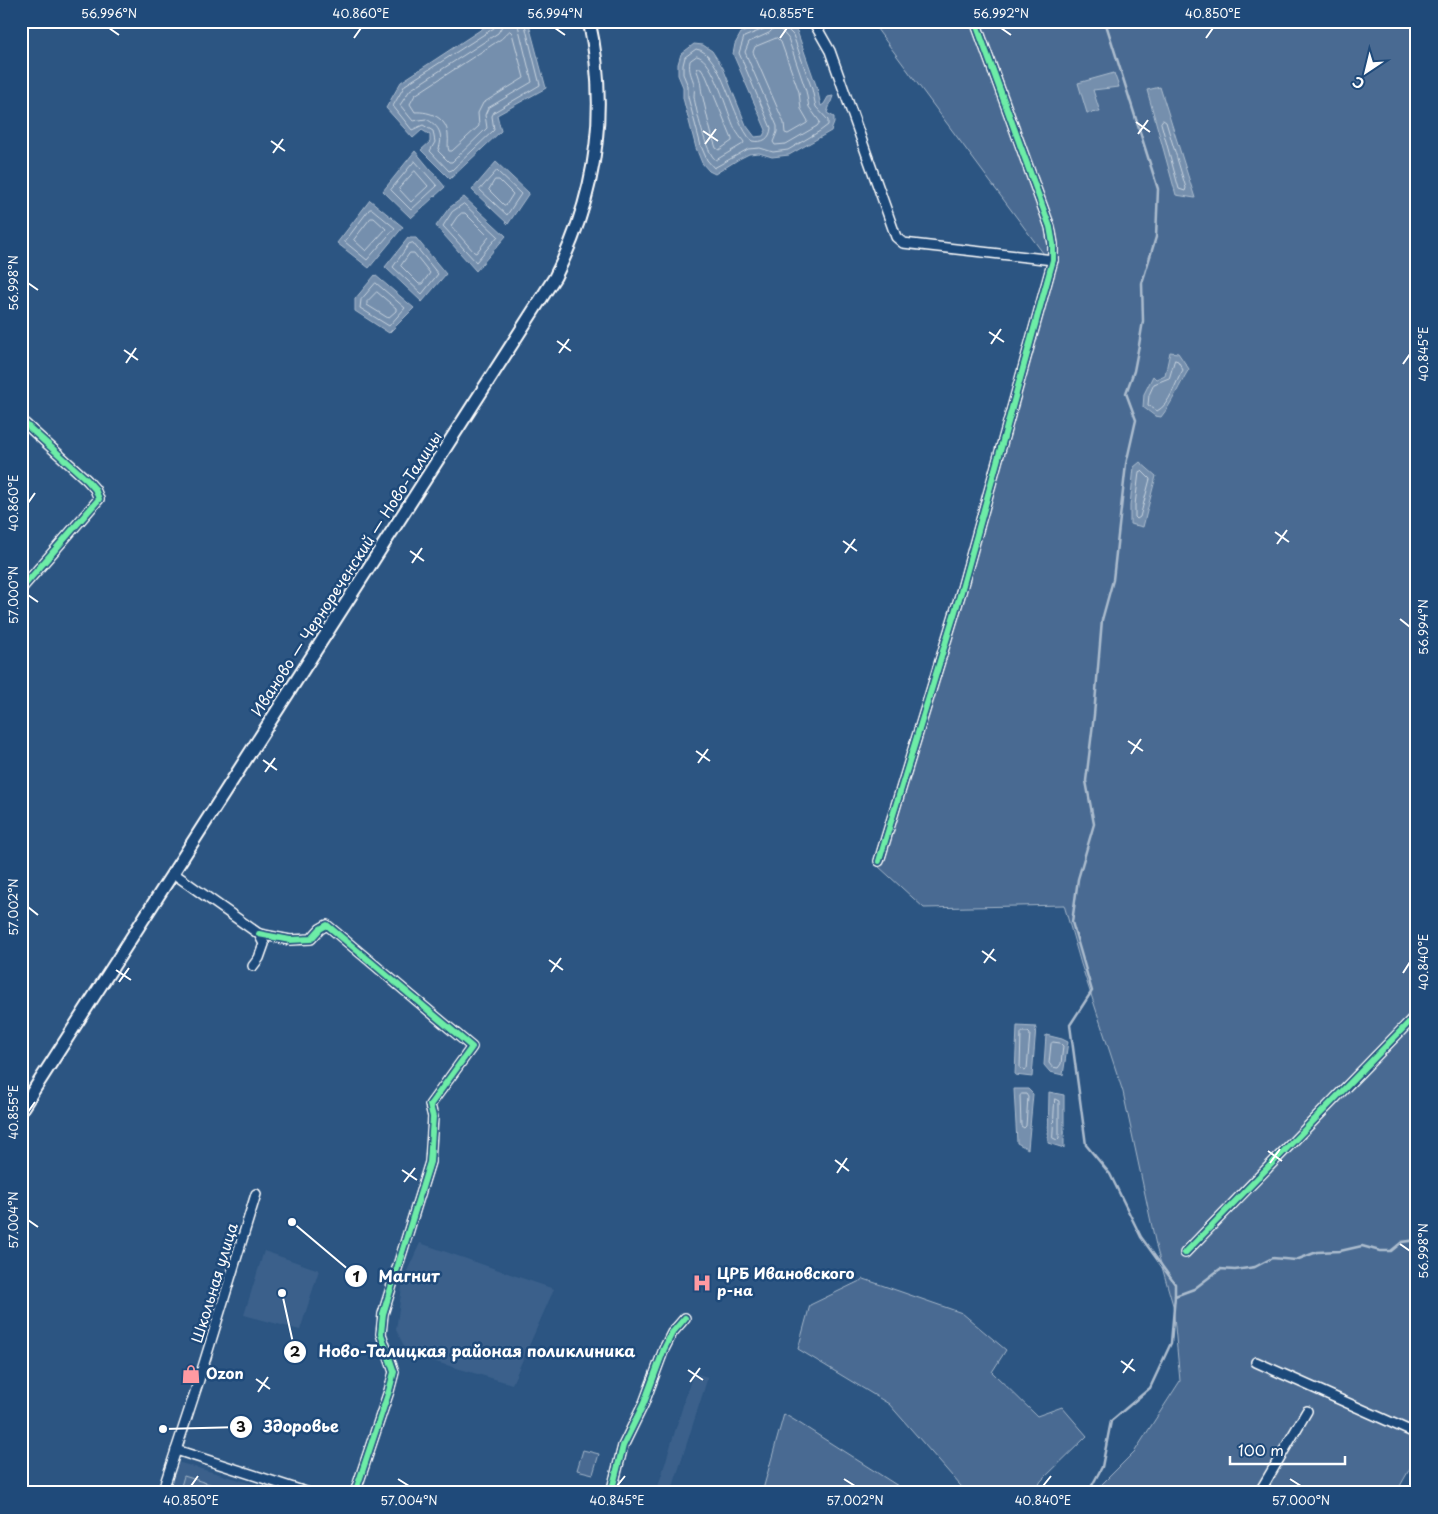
<svg xmlns="http://www.w3.org/2000/svg" width="1438" height="1514" viewBox="0 0 1438 1514" font-family="'Playpen Sans',sans-serif">
  <style>
    .built { fill: #3b618b }
    .green { fill: #486b92; stroke: #a4b5c8 }
    .water { fill: #748fad; stroke: #acbcce }
    .lines { fill: none; stroke-linecap: round; stroke-linejoin: round }
    .shore { stroke: #c7d2de; stroke-width: 1 }
    .stream { stroke: #acbcce; stroke-width: 2.5 }
    .minor-casing { stroke: #fff; stroke-width: 12 }
    .major-casing { stroke: #fff; stroke-width: 15 }
    .minor { stroke: #1f4a7a; stroke-width: 9 }
    .major { stroke: #1f4a7a; stroke-width: 11 }
    .cycleway-casing { stroke: #1f4a7a; stroke-width: 9 }
    .cycleway { stroke: #6deda7; stroke-width: 6 }
    .ticks { fill: none; stroke: #fff; stroke-width: 2 }
    .labels { text-anchor: middle; stroke-width: 5; stroke-linejoin: round; paint-order: stroke }
    .street-label { font-size: 15px; fill: #fff; stroke: #1f4a7a }
    .poi-label { font-size: 15px; font-weight: bold; fill: #fff; stroke: #1f4a7a; text-anchor: start }
    .leader { fill: none; stroke: #fff; stroke-width: 2 }
    .callout-dot { fill: #fff; stroke: #1f4a7a; stroke-width: 2 }
    .mark-label { font-size: 15px; text-anchor: middle; font-weight: bold; fill: #111 }
    .callout-label { font-size: 16px; text-anchor: middle; font-weight: bold; fill: #fff; stroke: #1f4a7a; stroke-width: 5; stroke-linejoin: round; paint-order: stroke }
    .neatline { fill: none; stroke: #fff; stroke-width: 2 }
    .ticks-label { font-size: 12px; text-anchor: middle; fill: #fff }
  </style>
  <rect width="100%" height="100%" fill="#2c5582"/>
  <filter id="ink" filterUnits="userSpaceOnUse"><feTurbulence type="fractalNoise" baseFrequency=".02" numOctaves="2"/><feDisplacementMap in="SourceGraphic" scale="10" xChannelSelector="R" yChannelSelector="G"/><feConvolveMatrix kernelMatrix="1 2 1 2 8 2 1 2 1" color-interpolation-filters="sRGB"/></filter>
  <g filter="url(#ink)">
    <!-- built -->
    <g class="built">
      <polygon points="420,1243 554,1289 512,1384 408,1354 396,1330 403,1280"/>
      <polygon points="264,1251 319,1270 300,1330 244,1315"/>
      <polygon points="693,1373 708,1377 671,1493 656,1493"/>
      <polygon points="177,1462 285,1493 167,1493"/>
    </g>
    <!-- green -->
    <g class="green">
      <polygon points="871,21 1417,21 1417,1456 1396,1493 1093,1493 1135,1451 1180,1381 1173,1305 1157,1250 1123,1092 1081,964 1064,905 924,908 878,866 1049,261"/>
      <polygon points="864,1279 962,1313 1006,1350 992,1372 1037,1416 1062,1407 1087,1436 1041,1481 1034,1493 967,1493 889,1404 798,1349 810,1305"/>
      <polygon points="784,1414 799,1423 909,1493 762,1493"/>
      <polygon points="583,1450 599,1454 593,1474 577,1470"/>
      <polygon points="184,1476 232,1491 231,1493 179,1493"/>
    </g>
    <!-- water -->
    <g class="water">
      <polygon points="494,21 528,21 546,88 497,115 501,131 450,179 421,150 430,142 430,135 422,130 413,138 386,108 401,82"/>
      <polygon points="769,21 786,21 797,31 817,88 821,106 824,104 828,97 833,96 827,113 834,117 834,123 831,131 789,155 772,157 759,153 749,154 739,159 715,174 709,171 702,163 696,148 683,98 683,87 678,75 678,64 681,54 694,44 703,45 712,51 723,68 746,125 755,137 763,136 766,130 733,54 735,44 741,33"/>
      <polygon points="1114,73 1119,87 1093,90 1100,112 1087,113 1078,83"/>
      <polygon points="1160,87 1195,198 1176,195 1147,90"/>
      <polygon points="415,151 445,187 411,218 383,191"/>
      <polygon points="496,162 529,193 508,224 472,190"/>
      <polygon points="464,197 506,236 476,271 436,226 449,208"/>
      <polygon points="370,200 403,227 369,268 337,243"/>
      <polygon points="408,238 416,238 446,274 422,302 385,267"/>
      <polygon points="375,275 414,308 389,333 355,311 355,299"/>
      <path d="M1170,352L1178,353L1189,369C1179,385 1173,402 1161,417L1155,416L1143,407L1144,394L1153,376L1156,379L1165,375Z"/>
      <polygon points="1140,462 1156,476 1143,527 1130,524 1130,505 1134,467"/>
      <polygon points="1017,1026 1036,1027 1032,1077 1015,1075"/>
      <polygon points="1046,1035 1062,1039 1068,1042 1063,1075 1050,1072 1044,1065"/>
      <polygon points="1014,1089 1028,1089 1033,1094 1028,1149 1017,1143"/>
      <polygon points="1049,1092 1064,1095 1064,1148 1048,1143"/>
    </g>
    <g class="lines">
      <!-- shore -->
      <g class="shore">
        <polyline points="496,21 494,28 405,85 393,106 412,130 423,125 433,131 435,142 430,151 449,171 452,170 494,130 492,116 494,112 540,85 524,21"/>
        <path d="M503,21L501,28L498,33L410,90L400,105L413,121L426,119C440,126 444,136 438,151L449,162H452L487,128L485,115L488,108L532,82L517,21"/>
        <path d="M769,21L766,28L744,37L739,53L771,128C770,139 763,143 752,141C732,121 722,52 696,49L685,57L683,65V74L688,86V97L701,146L707,160L714,168L748,149L760,148L773,152L788,150L820,131L828,125V120L816,107L812,89L793,35L784,26L783,21"/>
        <polygon points="775,27 778,27 788,38 806,91 809,107 820,122 817,126 786,144 775,145 773,142 777,132 777,126 745,52 749,42 769,33"/>
        <path d="M510,31L512,33L524,78L483,103L478,113L479,126L452,151H449C447,147 449,141 448,135C447,118 430,111 415,112L410,104L415,95L501,39Z"/>
        <polygon points="777,38 781,42 799,92 801,109 808,121 807,123 788,134 785,133 784,123 753,52 755,47"/>
        <path d="M697,56C714,59 727,113 735,129C737,133 741,138 744,142L743,144L716,160C706,154 696,109 694,97C694,93 695,88 694,84C692,76 688,71 690,61Z"/>
        <path d="M698,68H701L706,76L732,139V141L719,150L716,148C710,132 707,115 703,98C700,87 702,83 697,71Z"/>
        <polygon points="1163,120 1166,122 1186,188 1185,191 1179,189 1161,123"/>
        <polygon points="415,161 437,186 411,210 391,190"/>
        <polygon points="415,171 428,186 411,202 399,189"/>
        <polygon points="497,171 521,194 507,215 480,190"/>
        <polygon points="495,180 499,180 513,194 506,205 504,205 489,190"/>
        <polygon points="464,204 498,236 476,262 443,226 452,212"/>
        <polygon points="370,209 372,209 395,228 367,260 345,242"/>
        <polygon points="462,213 465,213 489,237 476,253 474,252 451,226 457,217"/>
        <polygon points="371,218 374,218 386,229 366,251 354,240"/>
        <polygon points="413,243 438,274 422,294 393,267 409,244"/>
        <polygon points="410,253 414,253 430,273 422,284 419,284 401,266"/>
        <polygon points="376,283 405,308 389,326 360,308 361,300"/>
        <polygon points="377,292 396,308 396,311 388,318 367,305 367,302"/>
        <path d="M1175,360L1178,361L1183,370C1175,382 1170,405 1157,411L1148,405L1149,395L1154,384L1169,378Z"/>
        <polygon points="1142,471 1150,479 1140,517 1137,519 1135,517 1135,505 1139,472"/>
        <polygon points="1023,1032 1028,1032 1030,1034 1027,1069 1025,1071 1020,1068 1021,1034"/>
        <polygon points="1053,1042 1060,1043 1063,1046 1061,1064 1058,1068 1052,1067 1049,1063 1051,1044"/>
        <polygon points="1022,1094 1026,1094 1028,1097 1026,1126 1024,1128 1021,1126 1020,1096"/>
        <polygon points="1055,1099 1059,1101 1059,1138 1057,1140 1053,1138"/>
      </g>
      <!-- stream -->
      <g class="stream">
        <polyline points="1175,1296 1194,1289 1220,1269 1235,1270 1255,1267 1272,1258 1296,1260 1317,1252 1340,1251 1362,1246 1380,1251 1391,1251 1402,1242 1417,1240"/>
        <polyline points="1088,1493 1102,1467 1111,1421 1150,1388 1171,1343 1175,1296 1175,1284 1141,1237 1110,1174 1086,1145 1070,1025 1092,991 1072,922 1078,879 1094,824 1086,781 1094,715 1102,620 1113,580 1126,464 1136,420 1126,393 1134,371 1139,345 1143,321 1142,283 1156,237 1158,189 1105,21"/>
      </g>
      <!-- minor casing -->
      <g class="minor-casing">
        <g id="minor">
          <polyline points="813,21 830,51 896,237 903,243 1053,260"/>
          <polyline points="21,420 87,480 95,489 99,499 21,589"/>
          <polyline points="879,861 961,592 1053,260 1053,244 1050,227 975,21"/>
          <polyline points="173,873 259,934 264,944 259,958 253,966"/>
          <polyline points="259,934 290,940 311,939 320,929 327,925 472,1047 430,1105 433,1117 430,1162 383,1314 381,1334 394,1372 389,1391 355,1493"/>
          <polyline points="1185,1253 1417,1014"/>
          <polyline points="1256,1362 1417,1434"/>
          <polyline points="176,1450 309,1493"/>
          <polyline points="162,1493 198,1383 256,1194"/>
          <polyline points="611,1493 623,1446 644,1403 664,1349 672,1333 685,1318"/>
          <polyline points="1259,1493 1307,1411"/>
          <polyline points="1414,1493 1417,1488"/>
        </g>
      </g>
      <!-- major casing -->
      <g class="major-casing">
        <path id="major" d="M21,1110L555,277C596,196 609,110 589,21"/>
      </g>
      <!-- minor -->
      <use href="#minor" class="minor"/>
      <!-- major -->
      <use href="#major" class="major"/>
      <!-- cycleway casing -->
      <g class="cycleway-casing">
        <g id="cycleway">
          <polyline points="21,420 87,480 95,489 99,499 21,589"/>
          <polyline points="879,861 961,592 1053,260 1053,244 1050,227 975,21"/>
          <polyline points="259,934 290,940 311,939 320,929 327,925 472,1047 430,1105 433,1117 430,1162 383,1314 381,1334 394,1372 389,1391 355,1493"/>
          <polyline points="1185,1253 1417,1014"/>
          <polyline points="611,1493 623,1446 644,1403 664,1349 672,1333 685,1318"/>
        </g>
      </g>
      <!-- cycleway -->
      <use href="#cycleway" class="cycleway"/>
    </g>
  </g>
  <!-- ticks -->
  <path class="ticks" d="M109,28L119,35M555,28L565,35M1001,28L1011,35M354,38L361,28M780,38L787,28M1206,38L1213,28M1136,122L1150,132M703,131L718,141M1138,134L1148,120M271,141L285,151M705,144L716,129M273,153L283,139M28,283L38,290M989,332L1004,342M557,341L571,351M991,344L1001,329M124,350L138,360M559,353L569,339M126,363L136,348M1403,364L1410,354M28,503L35,493M1275,532L1289,542M843,541L857,551M1277,544L1287,530M410,551L424,561M845,553L855,539M412,563L422,548M28,595L38,602M1400,619L1410,627M1128,741L1143,751M696,751L710,761M1131,754L1141,739M263,760L277,770M698,763L708,749M265,772L275,758M28,907L38,915M982,951L996,961M549,960L563,970M984,963L994,949M116,970L131,980M551,972L561,958M1403,973L1410,962M119,982L129,968M28,1112L35,1102M1268,1151L1282,1161M835,1160L849,1171M1270,1163L1280,1149M402,1170L417,1180M837,1173L847,1158M404,1182L415,1168M28,1220L38,1227M1400,1244L1410,1251M1121,1361L1135,1371M688,1370L703,1380M1123,1373L1133,1359M256,1379L270,1389M690,1382L700,1368M258,1392L268,1377M398,1479L409,1486M844,1479L855,1486M1290,1479L1301,1486M191,1486L198,1476M617,1486L625,1476M1043,1486L1051,1476"/>
  <!-- icons -->
  <defs>
    <g id="hospital-bare" transform="scale(1.5)"><path d="M-5-5h3v3.5h4V-5h3V5h-3V1.5h-4V5h-3Z" fill="#ff9aa2" stroke="#1f4a7a" stroke-width="2.5" paint-order="stroke"/></g>
    <g id="shop-bare" transform="scale(1.5)"><path d="M-5-2.5h2.3a2.7 3.5 0 0 1 5.4 0H5L5.5 6h-11ZM-1.5-2.5h3a1.5 2.3 0 0 0-3 0Z" fill="#ff9aa2" stroke="#1f4a7a" stroke-width="2.5" paint-order="stroke"/></g>
  </defs>
  <g fill-rule="evenodd">
    <use href="#hospital-bare" x="702" y="1283"/>
    <use href="#shop-bare" x="191" y="1374"/>
  </g>
  <g class="labels">
    <!-- street labels -->
    <g class="street-label">
      <text transform="translate(347 574) rotate(-57)" y="5">Иваново — Чернореченский — Ново-Талицы</text>
      <text transform="translate(215 1283) rotate(-73)" y="5">Школьная улица</text>
    </g>
    <!-- poi labels -->
    <g class="poi-label">
      <text x="717" y="1279">ЦРБ Ивановского<tspan x="717" dy="17">р-на</tspan></text>
      <text x="206" y="1379">Ozon</text>
    </g>
  </g>
  <!-- callouts -->
  <path class="leader" d="M292 1222L356 1276M282 1293L295 1352M163 1429L241 1427"/>
  <g class="callout-dot">
    <circle cx="292" cy="1222" r="5"/>
    <circle cx="282" cy="1293" r="5"/>
    <circle cx="163" cy="1429" r="5"/>
    <circle cx="356" cy="1276" r="12"/>
    <circle cx="295" cy="1352" r="12"/>
    <circle cx="241" cy="1427" r="12"/>
  </g>
  <g class="mark-label">
    <text x="356" y="1282">1</text>
    <text x="295" y="1357">2</text>
    <text x="241" y="1432">3</text>
  </g>
  <g class="callout-label">
    <text x="409" y="1282">Магнит</text>
    <text x="477" y="1357">Ново-Талицкая районая поликлиника</text>
    <text x="301" y="1432">Здоровье</text>
  </g>
  <!-- margin -->
  <rect width="1438" height="1514" fill="none" stroke="#1f4a7a" stroke-width="55"/>
  <!-- north arrow -->
  <g transform="translate(1366 72) rotate(215)" stroke="#1f4a7a" stroke-width="4" paint-order="stroke">
  <path d="M0-4L9 19L0 12L-9 19Z" fill="#ffffff"/>
  <text y="-8" font-size="14" font-weight="bold" text-anchor="middle" fill="#ffffff">С</text>
  </g>
  <!-- scale -->
  <path d="M1230 1456v8h115v-8" fill="none" stroke="#ffffff" stroke-width="2.5"/>
  <text x="1238" y="1456" font-size="15" fill="#ffffff" stroke="#1f4a7a" stroke-width="4" paint-order="stroke">100 m</text>
  <rect x="28" y="28" width="1382" height="1458" class="neatline"/>
  <g class="ticks-label">
    <text x="109" y="18">56.996°N</text>
    <text x="361" y="18">40.860°E</text>
    <text x="555" y="18">56.994°N</text>
    <text x="787" y="18">40.855°E</text>
    <text x="1001" y="18">56.992°N</text>
    <text x="1213" y="18">40.850°E</text>
    <text transform="translate(14 283) rotate(-90)" y="4">56.998°N</text>
    <text transform="translate(1424 354) rotate(-90)" y="4">40.845°E</text>
    <text transform="translate(14 503) rotate(-90)" y="4">40.860°E</text>
    <text transform="translate(14 595) rotate(-90)" y="4">57.000°N</text>
    <text transform="translate(1424 627) rotate(-90)" y="4">56.994°N</text>
    <text transform="translate(14 907) rotate(-90)" y="4">57.002°N</text>
    <text transform="translate(1424 962) rotate(-90)" y="4">40.840°E</text>
    <text transform="translate(14 1112) rotate(-90)" y="4">40.855°E</text>
    <text transform="translate(14 1220) rotate(-90)" y="4">57.004°N</text>
    <text transform="translate(1424 1251) rotate(-90)" y="4">56.998°N</text>
    <text x="191" y="1505">40.850°E</text>
    <text x="409" y="1505">57.004°N</text>
    <text x="617" y="1505">40.845°E</text>
    <text x="855" y="1505">57.002°N</text>
    <text x="1043" y="1505">40.840°E</text>
    <text x="1301" y="1505">57.000°N</text>
  </g>
</svg>
